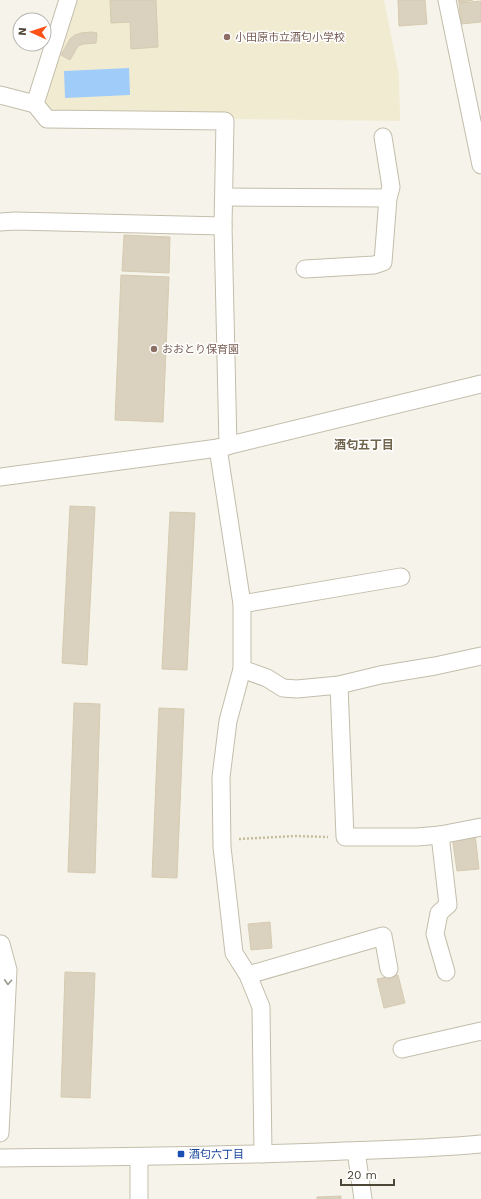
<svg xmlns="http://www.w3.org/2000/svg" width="481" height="1199" viewBox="0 0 481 1199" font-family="'Work Sans','Noto Sans JP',sans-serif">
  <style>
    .education { fill: #f1ebd2 }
    .water { fill: #a0ccf9 }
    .building { fill: #dad1be; stroke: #d5cbb0 }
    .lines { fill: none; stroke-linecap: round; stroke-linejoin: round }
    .minor-casing { stroke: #c3bdab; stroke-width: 19 }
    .path { stroke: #c7bc9a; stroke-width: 2.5; stroke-dasharray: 2 2; stroke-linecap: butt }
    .minor { stroke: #fff; stroke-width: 17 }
    .oneway { stroke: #9d9990 }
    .education-dot { fill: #8d6e63; stroke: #fff; stroke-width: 1.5 }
    .transit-dot { fill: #1a4fb4; stroke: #fff; stroke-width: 1.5 }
    .labels { text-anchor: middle; stroke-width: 3; stroke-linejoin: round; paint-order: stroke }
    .education-label { font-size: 11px; fill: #785e54; stroke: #fff; text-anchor: start }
    .transit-label { font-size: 11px; fill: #164399; stroke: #fff; text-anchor: start }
    .neighbourhood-label { font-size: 12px; font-weight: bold; fill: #70654c; stroke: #fff }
  </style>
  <rect width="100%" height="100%" fill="#f6f4ea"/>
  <!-- education -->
  <polygon class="education" points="74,0 384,0 399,75 400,121 229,119 53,114 42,101"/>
  <!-- water -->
  <polygon class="water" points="129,68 130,95 65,98 64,71"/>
  <!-- building -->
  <g class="building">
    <polygon points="110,0 156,0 158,47 131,49 130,22 111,23"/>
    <polygon points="398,0 425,0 427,24 399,26"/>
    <polygon points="458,0 473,0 459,3"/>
    <polygon points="481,1 481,22 461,24 459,3"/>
    <polygon points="91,32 97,33 96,43 83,44 78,46 70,60 61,55 70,39 75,35 81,33"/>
    <polygon points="124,235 170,237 169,273 122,271"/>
    <polygon points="121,275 169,277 163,422 115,420"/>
    <polygon points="70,506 95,507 87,665 62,663"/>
    <polygon points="170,512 195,513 187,670 162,669"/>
    <polygon points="74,703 100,704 95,873 68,872"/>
    <polygon points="159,708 184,709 177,878 152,877"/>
    <polygon points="475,834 479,869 457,871 452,836"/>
    <polygon points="270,922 272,948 251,950 248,924"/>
    <polygon points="65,972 95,973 90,1098 61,1097"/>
    <polygon points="398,975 405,1003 384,1008 377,979"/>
    <polygon points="341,1196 341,1199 317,1199 317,1197"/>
  </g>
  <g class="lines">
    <!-- minor casing -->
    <g class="minor-casing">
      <g id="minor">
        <polyline points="68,0 35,104 47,119 225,121 223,226 228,446"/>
        <polyline points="447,0 481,165"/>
        <polyline points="0,95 35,104"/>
        <polyline points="224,197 388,198"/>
        <polyline points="0,222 15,221 223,226"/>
        <polyline points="305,269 374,265 383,262 388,198 391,187 383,137"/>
        <polyline points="218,448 242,604 242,669 228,721 221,777 222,847 234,953 248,975 261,1007 263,1154"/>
        <polyline points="0,477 218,448 481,384"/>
        <polyline points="242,604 401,577"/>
        <polyline points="242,669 267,678 283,688 297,689 339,685 380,675 435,666 481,656"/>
        <polyline points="339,685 345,837 417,837 440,835 481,827"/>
        <polyline points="440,835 448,905 439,913 435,934 446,972"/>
        <polyline points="248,975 383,936 389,969"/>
        <polyline points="402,1049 481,1031"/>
        <polyline points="0,1133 8,970 1,944"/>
        <polyline points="356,1151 363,1199"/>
        <polyline points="139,1157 139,1199"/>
        <path d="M0,1158C107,1157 214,1156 321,1152C374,1150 428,1149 481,1144"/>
      </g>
    </g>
    <!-- path -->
    <polyline class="path" points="239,839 296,836 328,837"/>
    <!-- minor -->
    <use href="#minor" class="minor"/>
  </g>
  <!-- one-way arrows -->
  <defs><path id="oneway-chevron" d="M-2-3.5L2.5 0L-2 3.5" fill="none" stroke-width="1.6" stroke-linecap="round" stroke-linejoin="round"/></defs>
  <use class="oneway" href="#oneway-chevron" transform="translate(8 982) rotate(93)"/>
  <!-- markers -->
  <g class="education-dot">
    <circle cx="227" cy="37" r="4"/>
    <circle cx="154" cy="349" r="4"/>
  </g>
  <rect class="transit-dot" x="177" y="1150" width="8" height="8" rx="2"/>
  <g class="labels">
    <!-- education labels -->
    <g class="education-label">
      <text x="235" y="41">小田原市立酒匂小学校</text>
      <text x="162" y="353">おおとり保育園</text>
    </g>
    <!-- transit labels -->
    <g class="transit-label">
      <text x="189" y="1158">酒匂六丁目</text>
    </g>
    <!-- neighbourhood labels -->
    <g class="neighbourhood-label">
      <text x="364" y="449">酒匂五丁目</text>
    </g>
  </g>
  <!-- north arrow -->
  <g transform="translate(32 32) rotate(273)"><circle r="19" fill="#ffffff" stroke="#b7b5af"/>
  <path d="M0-3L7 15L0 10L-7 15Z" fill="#ff5218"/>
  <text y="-6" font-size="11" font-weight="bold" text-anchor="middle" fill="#4c4636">N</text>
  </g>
  <!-- scale -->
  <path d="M341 1179v6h53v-6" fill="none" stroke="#4c4636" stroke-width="2"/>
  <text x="347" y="1179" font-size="12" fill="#4c4636" stroke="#ffffff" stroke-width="3" paint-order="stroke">20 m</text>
</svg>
